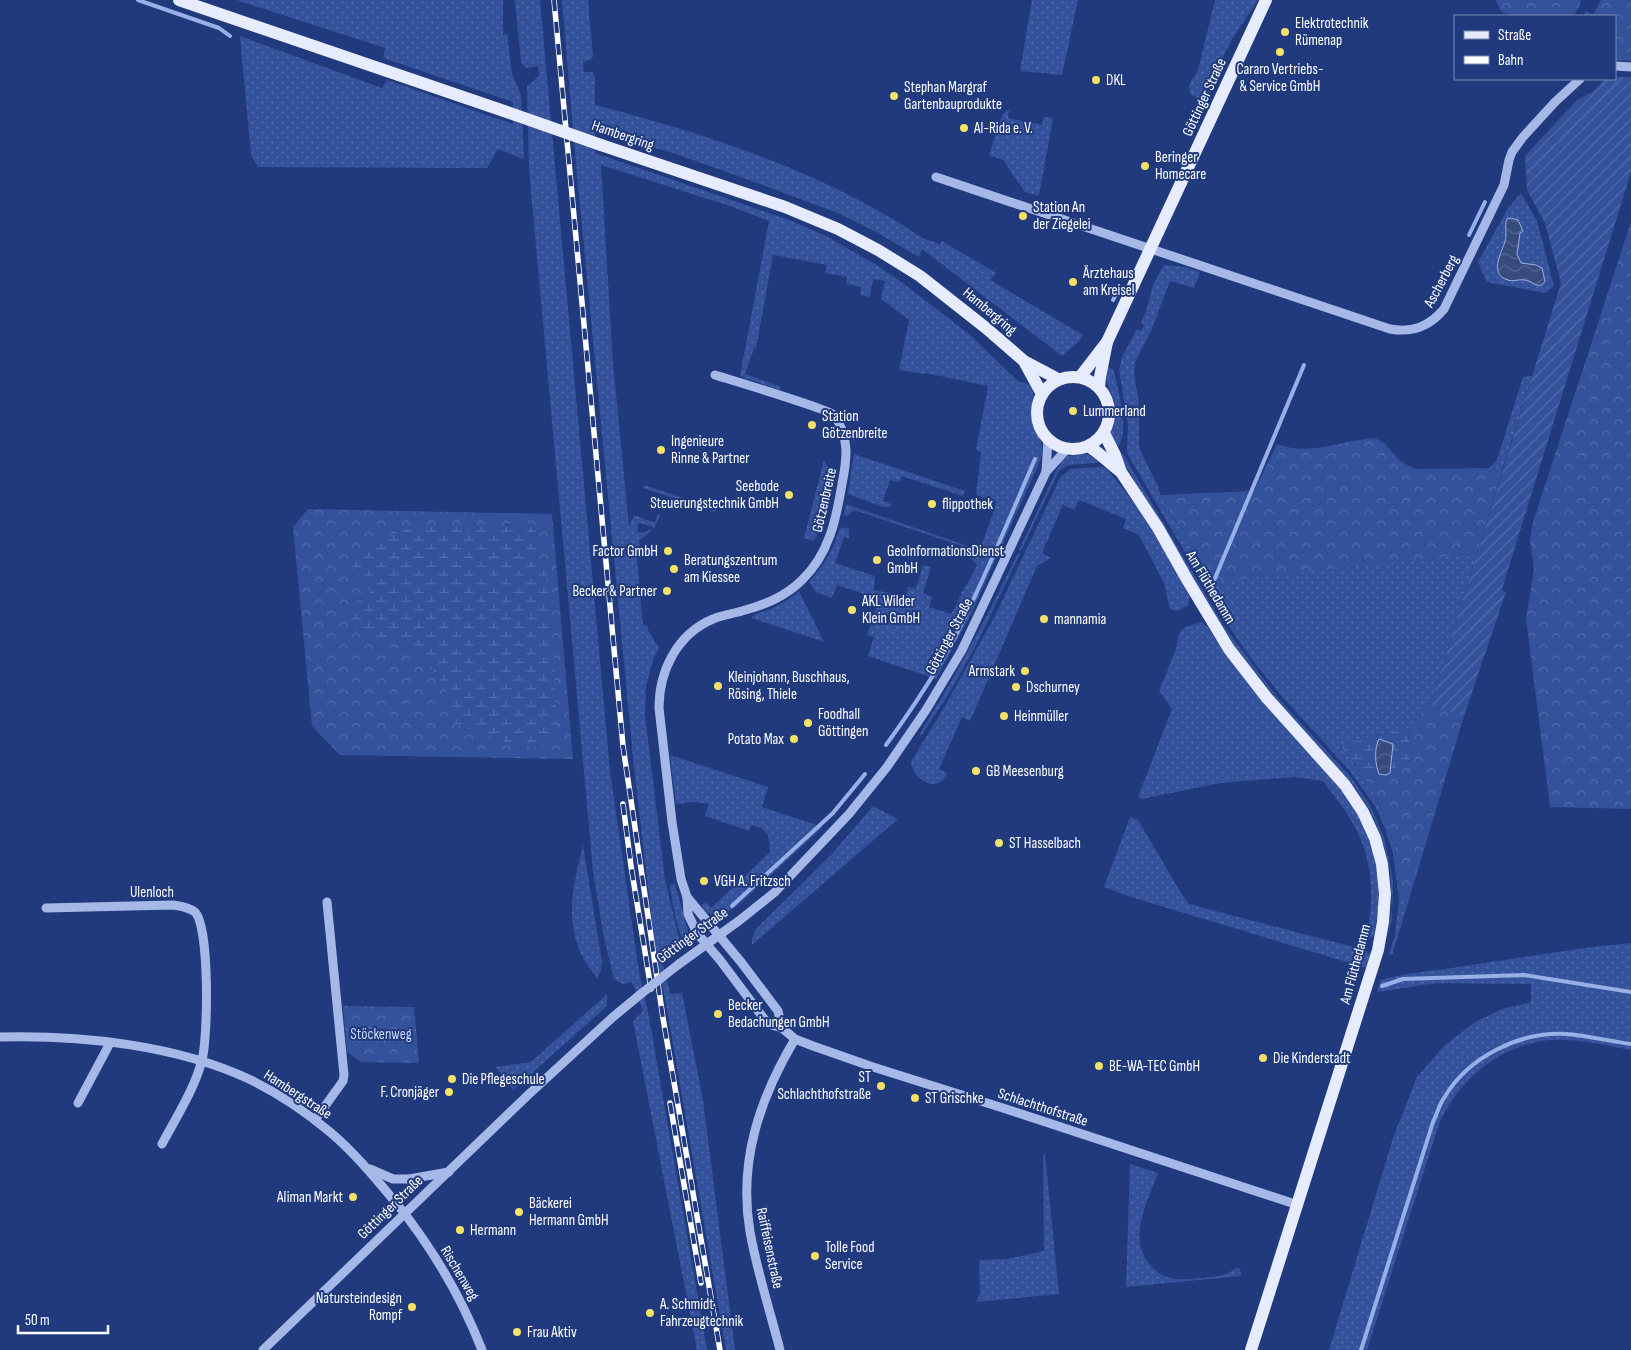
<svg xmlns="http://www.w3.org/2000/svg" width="1631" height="1350" viewBox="0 0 1631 1350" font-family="'Sofia Sans Condensed',sans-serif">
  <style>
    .grass { fill: url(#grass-dots) }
    .forest { fill: url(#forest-crowns); fill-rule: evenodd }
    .wetland { fill: url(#wetland-marsh) }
    .garden { fill: url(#garden-furrows) }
    .water { fill: url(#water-waves); stroke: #98b0e8 }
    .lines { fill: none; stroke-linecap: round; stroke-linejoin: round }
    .stream { stroke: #98b0e8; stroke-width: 4 }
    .minor { stroke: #a5b8e7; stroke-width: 9 }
    .major { stroke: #e6ebfd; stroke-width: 12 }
    .rail-casing { stroke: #fff; stroke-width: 5.5 }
    .rail { stroke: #213a7e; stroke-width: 4; stroke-dasharray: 11; stroke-linecap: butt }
    .minor-bridge { stroke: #a5b8e7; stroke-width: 9 }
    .major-bridge { stroke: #e6ebfd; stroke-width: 12 }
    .poi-dot { fill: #f4e266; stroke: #213a7e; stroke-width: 2 }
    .labels { text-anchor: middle; stroke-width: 4; stroke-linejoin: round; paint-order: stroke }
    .poi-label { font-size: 15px; fill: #fff; stroke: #213a7e; text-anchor: start }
    .street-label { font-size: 15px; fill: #fff; stroke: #213a7e }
    .park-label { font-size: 15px; fill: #c8d5f5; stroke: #213a7e }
  </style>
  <defs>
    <pattern id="grass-dots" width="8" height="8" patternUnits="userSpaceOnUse" patternTransform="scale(1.25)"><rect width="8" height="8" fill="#34519c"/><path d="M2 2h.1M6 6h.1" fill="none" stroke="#526bab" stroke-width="1.8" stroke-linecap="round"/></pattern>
    <pattern id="forest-crowns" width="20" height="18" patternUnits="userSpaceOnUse" patternTransform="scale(1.25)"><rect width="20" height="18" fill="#34519c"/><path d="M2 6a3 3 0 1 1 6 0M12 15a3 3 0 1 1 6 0" fill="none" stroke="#526bab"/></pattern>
    <pattern id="wetland-marsh" width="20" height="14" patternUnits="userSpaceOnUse" patternTransform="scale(1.25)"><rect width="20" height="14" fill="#34519c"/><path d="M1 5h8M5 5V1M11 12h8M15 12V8" fill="none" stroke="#526bab"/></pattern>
    <pattern id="garden-furrows" width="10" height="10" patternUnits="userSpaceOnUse" patternTransform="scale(1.25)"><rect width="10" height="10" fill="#34519c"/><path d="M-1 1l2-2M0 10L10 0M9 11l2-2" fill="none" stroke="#526bab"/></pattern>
    <pattern id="water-waves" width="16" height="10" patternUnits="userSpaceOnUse" patternTransform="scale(1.25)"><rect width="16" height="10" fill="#384b7d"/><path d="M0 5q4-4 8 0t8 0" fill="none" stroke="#566690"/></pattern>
  </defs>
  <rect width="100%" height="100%" fill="#213a7e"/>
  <!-- grass -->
  <g class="grass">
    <polygon points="236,0 503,0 503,35 507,34 512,74 521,95 524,159 498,149 487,168 258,167 251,155 240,36 382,88 387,80 513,124 513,102 383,58 385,48"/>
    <polygon points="515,0 540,0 610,771 639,972 649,1017 707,1350 697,1350 633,1021 643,1011 632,982 622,984 614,979 603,933 593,871 529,169 527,86 539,76 538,66 526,68 521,62"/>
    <path d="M562,0H588L593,57L590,60L583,62L584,72H592L595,76V105C704,133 814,169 909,229C914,233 920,237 925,239C931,241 934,241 939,245L942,241L996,273L990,280L1083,335L1079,341L1062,356L922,249L919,257L876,232L840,214L771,188L676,154L595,130V153L792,221L826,236L875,264L896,278L969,334L1019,382C1023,383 1027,382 1030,386C1036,395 1032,403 1032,413C1032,432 1046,436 1041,459L970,616L936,679L868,656L874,637L867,635L879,599L837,585L832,598L816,592L809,582C818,572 826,561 832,549C836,542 837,532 842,527L849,529V538L844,537L835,563L875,576L874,590L906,596L908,587L916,589L923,565L931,567L923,593L932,597L929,607L951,614L958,602L957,601L960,598L959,597L962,594L961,592L964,590L963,588L967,585L977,565L969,556L974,550L854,510L847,516L844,515L845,507L847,505L854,507L980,550L997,502L976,495L981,452L976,450L988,386L926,373L925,374L899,370L909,320L881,299L885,281L873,279L870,297L860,295L861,287L846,284L847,277L825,273L827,265L773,255L756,348H754L745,374L781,387L780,390L740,376L769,221L730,206L601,165L613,364L629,526L634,515L655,523L658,514L660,515L654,529L653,527L640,523L637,525L638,532L643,533L650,529L651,531L639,541L640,548L636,549L643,625H647L648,630L659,648L653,660L646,687L645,715L665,880L681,946L679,951L663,964L670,994L682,993L703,1100L735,1350H726L666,1003L657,963L634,767L575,153Z"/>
    <polygon points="1032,0 1078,0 1062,75 1020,71"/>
    <polygon points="1215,0 1258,0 1232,39 1213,77 1209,100 1203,101 1190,94 1189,85 1198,70"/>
    <polygon points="1007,110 1009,110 1008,118 1042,125 1044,117 1053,118 1039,196 1025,192 1003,160 989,155 1002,116"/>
    <polygon points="1521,193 1537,221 1554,286 1546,293 1487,282 1478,262 1508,208"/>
    <path d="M1164,265L1184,267L1200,272L1194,288L1170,281L1151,331L1135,362L1134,374L1139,403V448L1158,486L1160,495L1212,581L1477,553L1430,705L1408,728L1340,745C1380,795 1400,835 1399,900L1408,903L1392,955H1389V953L1395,935L1399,900L1393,853L1385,828L1375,806L1349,770L1278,692L1250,657L1222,616L1127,453L1128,425L1119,369L1122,357L1137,329L1141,331L1144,325L1141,322L1146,311L1153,285Z"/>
    <path d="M1108,367L1114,370C1117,387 1132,437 1116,448C1115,444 1111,438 1111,433C1111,424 1117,416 1115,405C1112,389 1103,385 1108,367Z"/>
    <polygon points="1532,376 1503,468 1489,468 1497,460 1523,377"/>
    <polygon points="854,454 965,491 963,496 902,476 899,482 890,480 883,501 892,504 890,507 883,507 848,494"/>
    <polygon points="1076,454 1087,454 1099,461 1096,463 1068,465 1059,471 1021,551 1019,550 1057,469 1066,457"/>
    <polygon points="1123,454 1224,626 1278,698 1350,776 1370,805 1384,837 1393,881 1392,920 1388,936 1392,905 1390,870 1379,830 1370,810 1352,783 1284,708 1239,652 1220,624 1120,456"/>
    <polygon points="824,460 831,473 822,524 814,541 804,538"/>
    <path d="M1102,467L1106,468C1140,507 1165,551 1190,597L1188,606L1177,611L1170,609L1164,583L1139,535L1123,528L1126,519L1079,500L1074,510L1063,505L1042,553L1051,558L1037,566L970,721L962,717L939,769L947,773C939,795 912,780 911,762L945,706L995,616L1060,478L1070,469Z"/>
    <polygon points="644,485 717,509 715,512 643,488"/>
    <path d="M1018,553L1020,554L975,647L948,695L921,736L920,733C957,675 988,614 1018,553Z"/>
    <path d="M799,591L824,642L751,618C756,613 760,613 766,611C778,606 790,599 799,591Z"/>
    <path d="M1201,622L1207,626C1236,671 1273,711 1308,751C1330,777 1355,803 1368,835C1382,871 1381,899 1374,936L1367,939L1358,940L1367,934C1374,900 1373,861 1356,829C1347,812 1335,797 1323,781L1295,777L1220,783L1142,799L1138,797L1172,709L1159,691L1176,649L1179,633L1186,627Z"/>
    <path d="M670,755L768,787L762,807L823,827L737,906C726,914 715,918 703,910L702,904L706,902L711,908L770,852L768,835L761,828L751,825L749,831L705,816L709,804L693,802L676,804Z"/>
    <polygon points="873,806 898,819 752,945 752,938 756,929 832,854"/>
    <polygon points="1130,817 1138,820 1181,893 1189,904 1365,950 1370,954 1366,968 1131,897 1104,887"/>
    <path d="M583,845L602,962L601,970L597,978C591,969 584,961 580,952C565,914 574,883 583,845Z"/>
    <path d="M675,884L688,931L687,944C677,938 672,897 670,885Z"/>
    <path d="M1631,943V1050C1610,1046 1588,1041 1566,1040C1510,1037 1461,1074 1439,1124L1367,1350H1329L1393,1138L1417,1077L1444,1046L1475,1022L1502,1009L1531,1002V984L1437,983L1377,992L1381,980C1408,972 1436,971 1464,966C1520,958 1575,948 1631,943Z"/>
    <polygon points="607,994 607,1006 513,1090 496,1067 531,1062"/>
    <polygon points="1045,1154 1059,1294 976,1302 980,1293 979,1260 1007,1259 1044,1251 1043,1155"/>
    <path d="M1130,1164L1158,1173C1147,1202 1126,1241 1152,1267C1163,1278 1172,1280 1187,1279C1199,1278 1214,1278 1226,1274C1231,1273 1233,1268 1239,1268L1241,1272V1276L1126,1287Z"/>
  </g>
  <!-- forest -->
  <g class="forest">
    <polygon points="1496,0 1581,0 1579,7 1573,16 1510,16 1501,11"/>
    <polygon points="1601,0 1631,0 1631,61 1615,60 1615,16 1583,16 1586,11 1593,15"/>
    <polygon points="1631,222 1631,809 1550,807 1526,618 1534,569 1530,542 1532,525"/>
    <path d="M1375,438L1384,443L1401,462L1415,469L1503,468L1477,553L1213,582L1160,495L1254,491L1277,444C1310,457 1342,440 1375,438Z"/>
    <path d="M308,509L552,514L573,759L340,755L312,726L293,527ZM512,523H527L537,531L538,559L519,746L456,724L447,692L435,673L412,648L401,641L354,633L350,627L347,613L361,598L371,595L364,580Z"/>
    <path d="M1430,705L1464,716L1408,903L1399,900C1400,856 1390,814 1364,779L1407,764L1412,755L1408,728Z"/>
    <polygon points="343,1006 414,1007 419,1063 361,1062 347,1052"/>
  </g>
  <!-- wetland -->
  <g class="wetland">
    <path d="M512,523H527L537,531L538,559L545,561L554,669L557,731C554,738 552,742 545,746C529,754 474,731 456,724L447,692L435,673L412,648L401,641L354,633C339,612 351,601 371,595L364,580L356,579L351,575L355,561L382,539L411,527L507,526Z"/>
    <polygon points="1408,728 1412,755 1407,764 1364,779 1356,765 1340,745"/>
  </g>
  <!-- garden -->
  <polygon class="garden" points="1615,77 1631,77 1631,172 1511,560 1502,590 1506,592 1464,716 1430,705 1561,283 1545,223 1527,190 1525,156 1577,100 1592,92 1605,79 1615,79"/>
  <!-- water -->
  <g class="water">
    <path d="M1511,218L1518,220L1523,231L1520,233L1517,254L1521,263L1536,265L1542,268L1545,281L1542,285C1534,287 1531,280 1524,280C1519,279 1513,282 1508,280C1489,275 1501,253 1505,242C1507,237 1505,228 1506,222L1507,219Z"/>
    <path d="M1379,739L1393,744L1390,773L1386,775L1379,774C1375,764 1374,749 1379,739Z"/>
  </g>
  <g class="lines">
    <!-- stream -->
    <g class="stream">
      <polyline points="138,0 219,28 230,36"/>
      <polyline points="1469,235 1485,202"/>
      <polyline points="1113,300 1118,290"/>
      <polyline points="1213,583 1304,365"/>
      <path d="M886,745C912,709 937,672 957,633C986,576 1010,517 1035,459"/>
      <polyline points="732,906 833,813 865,774"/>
      <polyline points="1382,986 1403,979 1524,975 1631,992"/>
      <path d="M1361,1350L1433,1122C1437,1114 1439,1105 1444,1098C1468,1057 1520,1031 1567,1034C1588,1036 1610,1041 1631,1044"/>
    </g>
    <!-- minor -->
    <g class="minor">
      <polyline points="1615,66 1631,67"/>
      <path d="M936,177L1390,329C1412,333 1429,327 1444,309L1504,185L1509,160L1512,152L1523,137L1555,102L1580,79"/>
      <path d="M715,375C731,380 828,409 834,415C850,437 847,459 842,484C836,520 829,554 802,580C785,597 764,605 742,611C732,614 722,615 713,619C677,634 659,671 659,708L672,822L681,879L687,897L688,914L697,933L720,960L768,1024L782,1028L795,1039L813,1046L873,1067L1006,1109L1298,1205"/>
      <polyline points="1046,472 1048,439"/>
      <polyline points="687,897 741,962 778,1011 782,1028"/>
      <path d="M46,908L173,905C180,906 189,907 195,912C210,928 208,1038 202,1060C195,1088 176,1118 162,1144"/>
      <polyline points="679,964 740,920 775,892 849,814 887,767 926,710 962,650 1046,472 1067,449"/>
      <path d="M0,1037C82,1035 177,1045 251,1080C279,1094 306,1112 330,1132C355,1153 376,1179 397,1204C433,1249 461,1296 482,1350"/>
      <polyline points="78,1103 110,1043"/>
      <polyline points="315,1120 343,1081 344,1075 327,902"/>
      <polyline points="370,1169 393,1179 409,1179 449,1172"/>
      <polyline points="263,1350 528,1095 613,1017 642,993"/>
      <path d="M780,1350C770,1311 757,1271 750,1232C738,1161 760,1098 795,1039"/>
    </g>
    <!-- major -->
    <g class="major">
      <polyline points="179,0 504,111"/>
      <polyline points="601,145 785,207 838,229 878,250 920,276 986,328 1024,361 1058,379"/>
      <polyline points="1025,363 1042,394"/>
      <circle cx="1073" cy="413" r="36"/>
      <polyline points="1080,377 1107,342"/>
      <polyline points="1099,387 1100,377 1107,342 1266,0"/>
      <polyline points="1104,433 1115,455 1121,472 1158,528 1188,581 1229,649 1267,698 1345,785 1363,812 1375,838 1382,864 1385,894 1383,922 1378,950 1251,1350"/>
      <path d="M1088,446C1100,453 1110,464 1121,472"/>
    </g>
    <!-- rail casing -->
    <g class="rail-casing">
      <g id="rail">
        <polyline points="554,0 623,746 663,1018 720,1350"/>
        <polyline points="623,804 631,866 651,989"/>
        <polyline points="670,1103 701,1283"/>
      </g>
    </g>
    <!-- rail -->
    <use href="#rail" class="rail"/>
    <!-- minor-bridge -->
    <polyline class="minor-bridge" points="642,993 679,964"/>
    <!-- major-bridge -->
    <polyline class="major-bridge" points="504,111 601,145"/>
  </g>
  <!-- markers -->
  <g class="poi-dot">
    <circle cx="1285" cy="32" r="5"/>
    <circle cx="1280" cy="52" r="5"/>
    <circle cx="1096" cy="80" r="5"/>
    <circle cx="894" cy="96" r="5"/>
    <circle cx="964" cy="128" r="5"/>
    <circle cx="1145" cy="166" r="5"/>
    <circle cx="1023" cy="216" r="5"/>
    <circle cx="1073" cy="282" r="5"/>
    <circle cx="1073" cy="411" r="5"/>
    <circle cx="812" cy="425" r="5"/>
    <circle cx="661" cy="450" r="5"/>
    <circle cx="789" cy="495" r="5"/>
    <circle cx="932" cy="504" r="5"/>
    <circle cx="668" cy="551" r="5"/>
    <circle cx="877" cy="560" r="5"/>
    <circle cx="674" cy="569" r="5"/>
    <circle cx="667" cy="591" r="5"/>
    <circle cx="852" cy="610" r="5"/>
    <circle cx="1044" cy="619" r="5"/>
    <circle cx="1025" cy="671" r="5"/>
    <circle cx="718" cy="686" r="5"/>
    <circle cx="1016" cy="687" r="5"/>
    <circle cx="1004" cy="716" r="5"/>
    <circle cx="808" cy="723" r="5"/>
    <circle cx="794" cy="739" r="5"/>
    <circle cx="976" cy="771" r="5"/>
    <circle cx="999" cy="843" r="5"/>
    <circle cx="704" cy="881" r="5"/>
    <circle cx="718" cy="1014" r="5"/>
    <circle cx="1263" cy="1058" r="5"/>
    <circle cx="1099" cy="1066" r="5"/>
    <circle cx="452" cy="1079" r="5"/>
    <circle cx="881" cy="1086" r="5"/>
    <circle cx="449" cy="1092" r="5"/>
    <circle cx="915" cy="1098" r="5"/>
    <circle cx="353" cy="1197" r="5"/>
    <circle cx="519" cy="1212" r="5"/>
    <circle cx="460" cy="1230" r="5"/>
    <circle cx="815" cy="1256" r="5"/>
    <circle cx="412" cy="1307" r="5"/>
    <circle cx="650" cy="1313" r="5"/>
    <circle cx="517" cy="1332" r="5"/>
  </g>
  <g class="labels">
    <!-- poi labels -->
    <g class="poi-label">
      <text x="1295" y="28">Elektrotechnik<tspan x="1295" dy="17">Rümenap</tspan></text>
      <text x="1280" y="74" text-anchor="middle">Cararo Vertriebs-<tspan x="1280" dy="17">&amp; Service GmbH</tspan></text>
      <text x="1106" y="85">DKL</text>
      <text x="904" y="92">Stephan Margraf<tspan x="904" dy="17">Gartenbauprodukte</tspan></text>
      <text x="974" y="133">Al-Rida e. V.</text>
      <text x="1155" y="162">Beringer<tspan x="1155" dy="17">Homecare</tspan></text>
      <text x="1033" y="212">Station An<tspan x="1033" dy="17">der Ziegelei</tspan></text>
      <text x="1083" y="278">Ärztehaus<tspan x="1083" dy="17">am Kreisel</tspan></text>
      <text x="1083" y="416">Lummerland</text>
      <text x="822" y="421">Station<tspan x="822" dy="17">Götzenbreite</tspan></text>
      <text x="671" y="446">Ingenieure<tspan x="671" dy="17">Rinne &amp; Partner</tspan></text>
      <text x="779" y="491" text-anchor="end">Seebode<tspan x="779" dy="17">Steuerungstechnik GmbH</tspan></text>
      <text x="942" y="509">flippothek</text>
      <text x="658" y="556" text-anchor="end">Factor GmbH</text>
      <text x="887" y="556">GeoInformationsDienst<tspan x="887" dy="17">GmbH</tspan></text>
      <text x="684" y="565">Beratungszentrum<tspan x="684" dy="17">am Kiessee</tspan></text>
      <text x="657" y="596" text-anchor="end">Becker &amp; Partner</text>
      <text x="862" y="606">AKL Wilder<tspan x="862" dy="17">Klein GmbH</tspan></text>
      <text x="1054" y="624">mannamia</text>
      <text x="1015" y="676" text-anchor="end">Armstark</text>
      <text x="728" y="682">Kleinjohann, Buschhaus,<tspan x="728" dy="17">Rösing, Thiele</tspan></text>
      <text x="1026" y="692">Dschurney</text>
      <text x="818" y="719">Foodhall<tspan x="818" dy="17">Göttingen</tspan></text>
      <text x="1014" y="721">Heinmüller</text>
      <text x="784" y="744" text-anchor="end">Potato Max</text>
      <text x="986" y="776">GB Meesenburg</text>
      <text x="1009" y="848">ST Hasselbach</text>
      <text x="714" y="886">VGH A. Fritzsch</text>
      <text x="728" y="1010">Becker<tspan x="728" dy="17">Bedachungen GmbH</tspan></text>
      <text x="1273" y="1063">Die Kinderstadt</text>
      <text x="1109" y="1071">BE-WA-TEC GmbH</text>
      <text x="871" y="1082" text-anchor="end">ST<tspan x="871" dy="17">Schlachthofstraße</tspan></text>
      <text x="462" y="1084">Die Pflegeschule</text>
      <text x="439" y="1097" text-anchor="end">F. Cronjäger</text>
      <text x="925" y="1103">ST Grischke</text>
      <text x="343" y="1202" text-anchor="end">Aliman Markt</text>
      <text x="529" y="1208">Bäckerei<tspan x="529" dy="17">Hermann GmbH</tspan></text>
      <text x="470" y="1235">Hermann</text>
      <text x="825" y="1252">Tolle Food<tspan x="825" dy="17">Service</tspan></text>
      <text x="402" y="1303" text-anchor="end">Natursteindesign<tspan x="402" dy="17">Rompf</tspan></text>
      <text x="660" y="1309">A. Schmidt<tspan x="660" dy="17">Fahrzeugtechnik</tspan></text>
      <text x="527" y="1337">Frau Aktiv</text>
    </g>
    <!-- street labels -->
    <g class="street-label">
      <text transform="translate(1204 97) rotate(-65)" y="5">Göttinger Straße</text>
      <text transform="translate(623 135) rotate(19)" y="5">Hambergring</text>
      <text transform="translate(1441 281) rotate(-62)" y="5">Ascherberg</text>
      <text transform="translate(990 311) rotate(40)" y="5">Hambergring</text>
      <text transform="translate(824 500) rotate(-77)" y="5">Götzenbreite</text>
      <text transform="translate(1211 587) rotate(59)" y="5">Am Flüthedamm</text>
      <text transform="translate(949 636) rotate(-62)" y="5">Göttinger Straße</text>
      <text x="152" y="897">Ulenloch</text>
      <text transform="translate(692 935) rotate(-36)" y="5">Göttinger Straße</text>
      <text transform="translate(1355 964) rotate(-75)" y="5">Am Flüthedamm</text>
      <text transform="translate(298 1094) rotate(33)" y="5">Hambergstraße</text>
      <text transform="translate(1043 1107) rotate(18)" y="5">Schlachthofstraße</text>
      <text transform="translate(390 1207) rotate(-44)" y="5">Göttinger Straße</text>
      <text transform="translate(770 1248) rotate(78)" y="5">Raiffeisenstraße</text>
      <text transform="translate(460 1273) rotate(59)" y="5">Rischenweg</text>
    </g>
    <!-- park labels -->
    <g class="park-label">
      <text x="381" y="1039">Stöckenweg</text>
    </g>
  </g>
  <!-- legend -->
  <rect x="1454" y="15" width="162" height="65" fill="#213a7e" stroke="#7a89b2"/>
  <rect x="1464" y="31" width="25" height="8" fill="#e6ebfd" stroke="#7a89b2"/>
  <text x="1498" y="40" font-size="15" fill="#ffffff">Straße</text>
  <rect x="1464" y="56" width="25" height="8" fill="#ffffff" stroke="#7a89b2"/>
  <text x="1498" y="65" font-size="15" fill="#ffffff">Bahn</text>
  <!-- scale -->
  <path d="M18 1325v8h90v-8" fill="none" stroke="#ffffff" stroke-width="2.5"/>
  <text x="25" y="1325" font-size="15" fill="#ffffff" stroke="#213a7e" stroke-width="4" paint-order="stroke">50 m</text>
</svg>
